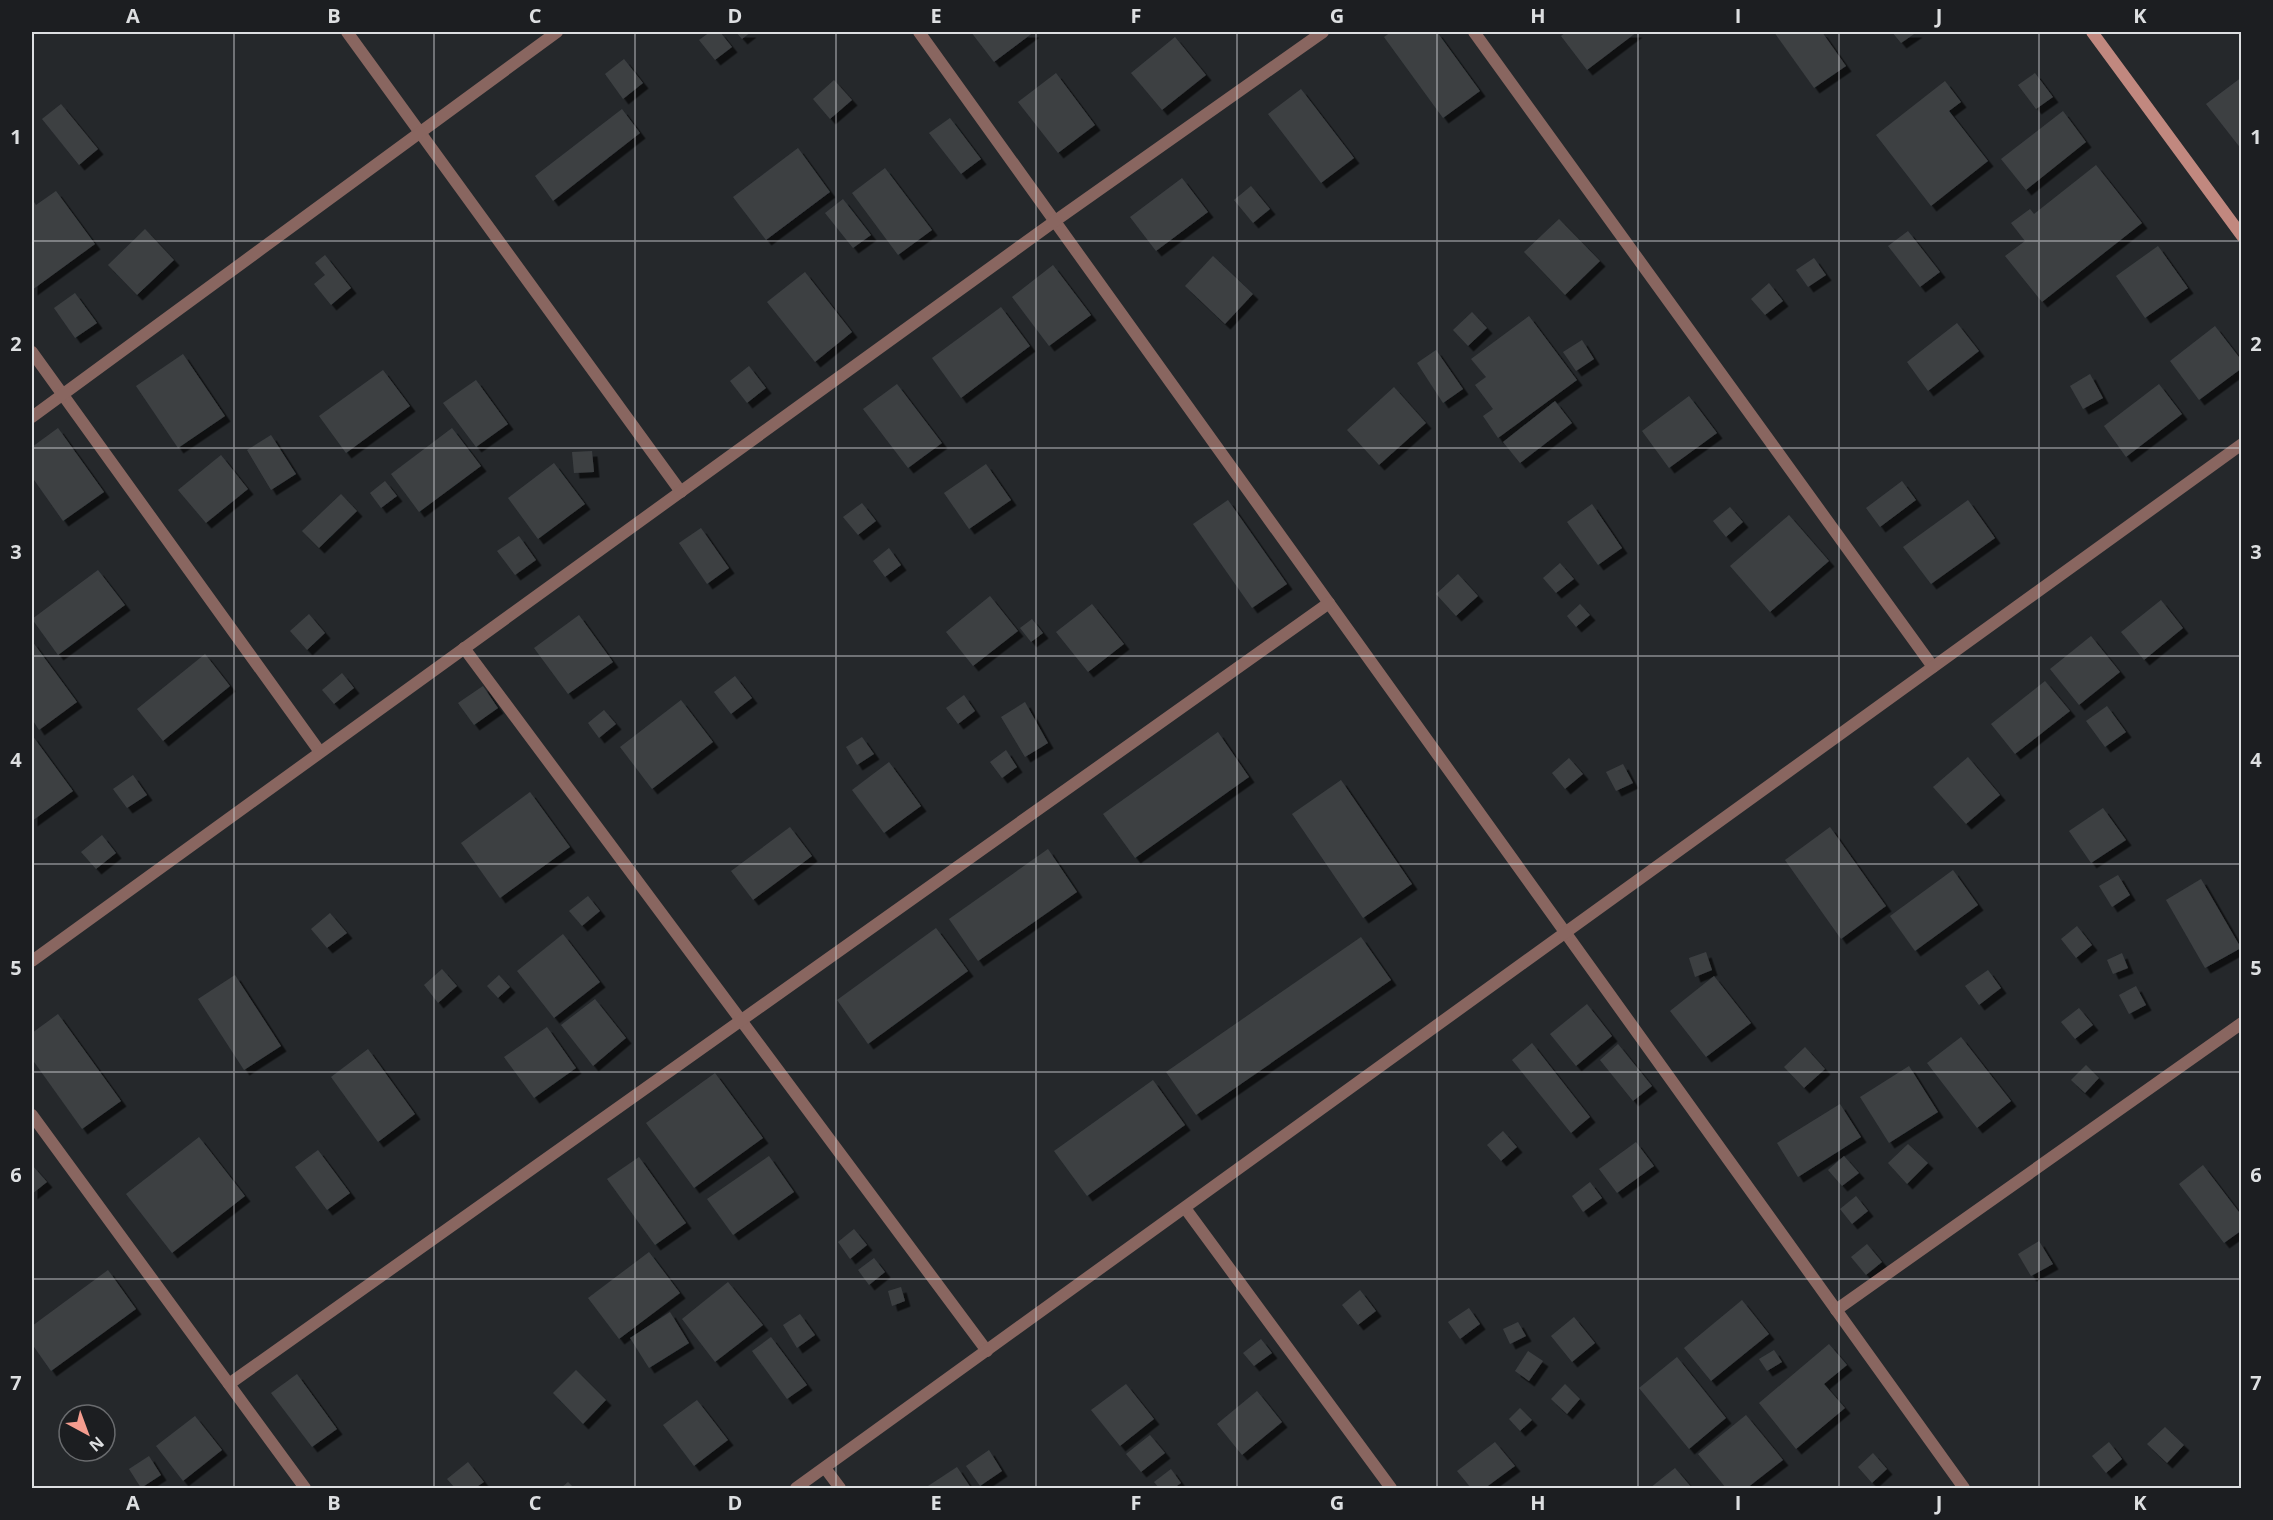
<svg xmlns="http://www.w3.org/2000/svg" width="2273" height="1520" viewBox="0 0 2273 1520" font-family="'Open Sans',sans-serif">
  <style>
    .building { fill: #3d4043; filter: url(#shadow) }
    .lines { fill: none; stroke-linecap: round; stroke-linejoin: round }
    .street { stroke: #896660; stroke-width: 12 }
    .secondary { stroke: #c1887f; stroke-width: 12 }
    .grid { fill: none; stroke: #dddfe1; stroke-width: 1.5; stroke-opacity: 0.55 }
    .neatline { fill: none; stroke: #dddfe1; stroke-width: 2 }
    .grid-label { font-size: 20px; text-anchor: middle; font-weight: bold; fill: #dddfe1 }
  </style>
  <defs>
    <filter id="shadow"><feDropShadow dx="5.5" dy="5.5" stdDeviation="0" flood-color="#0009"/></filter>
  </defs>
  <rect width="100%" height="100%" fill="#25282b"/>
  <!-- building -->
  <g class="building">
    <polygon points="710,32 720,32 732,47 715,60 699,40"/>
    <polygon points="736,32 751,32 742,39"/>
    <polygon points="971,32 1034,32 994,62"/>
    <polygon points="1391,32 1437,32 1480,91 1443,118 1384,37"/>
    <polygon points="1566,32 1637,32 1587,70 1561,36"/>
    <polygon points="1774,32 1822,32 1846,66 1814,88"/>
    <polygon points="1892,32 1917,32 1901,43"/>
    <polygon points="1175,37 1206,75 1162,110 1131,73"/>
    <polygon points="624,59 643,83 623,99 605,74"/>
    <polygon points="1056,73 1095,125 1058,153 1018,102"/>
    <polygon points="2035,73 2053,97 2036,109 2018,85"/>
    <polygon points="2242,77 2242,150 2206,104"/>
    <polygon points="834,80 852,100 830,119 813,99"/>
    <polygon points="1945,81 1961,102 1949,111 1988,161 1931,206 1876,135"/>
    <polygon points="1301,89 1354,158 1321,183 1268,114"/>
    <polygon points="61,104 98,149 79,165 42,119"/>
    <polygon points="622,109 640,133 553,201 535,176"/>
    <polygon points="2063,111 2086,142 2026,190 2001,159"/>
    <polygon points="950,118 981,159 961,174 929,133"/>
    <polygon points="798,148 830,192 766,240 733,197"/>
    <polygon points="2096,165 2142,223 2042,302 2005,256 2025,241 2011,223 2030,209 2034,214"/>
    <polygon points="885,168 932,230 898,255 852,193"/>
    <polygon points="1182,178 1208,212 1156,251 1130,217"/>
    <polygon points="1251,186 1270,209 1253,223 1234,200"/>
    <polygon points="56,191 95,244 32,290 32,199 36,205"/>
    <polygon points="843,199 871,235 853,248 825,213"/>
    <polygon points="1559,219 1600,261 1565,295 1524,252"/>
    <polygon points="145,229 174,260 137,295 108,265"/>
    <polygon points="1908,231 1940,272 1920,287 1888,246"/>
    <polygon points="2158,246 2188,288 2145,318 2116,276"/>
    <polygon points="325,255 351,288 331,305 314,284 325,275 315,263"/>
    <polygon points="1213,256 1253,294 1225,324 1185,286"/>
    <polygon points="1814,258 1826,275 1808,287 1796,270"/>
    <polygon points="1053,265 1091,315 1049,346 1012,297"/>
    <polygon points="805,272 852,332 815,362 767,302"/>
    <polygon points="1769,283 1783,301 1765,315 1751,299"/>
    <polygon points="75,293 97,323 75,338 54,308"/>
    <polygon points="1001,307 1030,346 961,398 932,358"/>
    <polygon points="1472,312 1487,328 1468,346 1453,330"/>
    <polygon points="1529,316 1577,380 1498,438 1483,416 1493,409 1475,385 1486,377 1471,359"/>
    <polygon points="1957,323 1979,351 1928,391 1907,362"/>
    <polygon points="2215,326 2242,361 2242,368 2199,400 2170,361"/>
    <polygon points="1582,340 1594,359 1576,371 1563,352"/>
    <polygon points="1436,350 1463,389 1443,403 1417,363"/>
    <polygon points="183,354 225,416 178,448 136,386"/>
    <polygon points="749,366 766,388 747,403 730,381"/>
    <polygon points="383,370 410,406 346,453 319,416"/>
    <polygon points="2090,374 2103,398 2083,409 2070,386"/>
    <polygon points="476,380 508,424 476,447 443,403"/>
    <polygon points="897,384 942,443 908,468 863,409"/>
    <polygon points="2159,384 2182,414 2126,457 2104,426"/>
    <polygon points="1394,387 1426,423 1379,465 1347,430"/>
    <polygon points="1689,396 1717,433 1669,468 1642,431"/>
    <polygon points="1555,401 1572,423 1520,463 1503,442"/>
    <polygon points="58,428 104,492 63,521 32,477 32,447"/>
    <polygon points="452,428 481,466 419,512 391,474"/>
    <polygon points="271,435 296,474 271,490 247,450"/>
    <polygon points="592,451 594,472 574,473 572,452"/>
    <polygon points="221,455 248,489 206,523 178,490"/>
    <polygon points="554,463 585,504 538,539 508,498"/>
    <polygon points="986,464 1011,500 969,529 944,493"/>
    <polygon points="385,481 397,496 381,508 370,493"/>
    <polygon points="1902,481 1916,500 1880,527 1866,508"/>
    <polygon points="341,494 357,511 319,548 302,531"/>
    <polygon points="1228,500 1287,584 1252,608 1193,524"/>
    <polygon points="1968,500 1995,538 1931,584 1903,547"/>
    <polygon points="862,503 876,521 858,535 843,517"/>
    <polygon points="1592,504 1622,548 1598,565 1567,522"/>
    <polygon points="1730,507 1743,522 1726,537 1713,521"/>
    <polygon points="1789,515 1829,561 1770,612 1730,566"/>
    <polygon points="701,528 729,568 707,584 679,543"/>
    <polygon points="519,536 536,560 515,575 497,551"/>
    <polygon points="889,548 901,565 885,577 873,561"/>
    <polygon points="1560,563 1574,579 1556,593 1543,578"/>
    <polygon points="98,570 125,605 58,655 32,619"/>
    <polygon points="1458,574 1478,596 1456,616 1436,594"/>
    <polygon points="990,596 1018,631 973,666 946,632"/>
    <polygon points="2161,600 2183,628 2144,660 2121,632"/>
    <polygon points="1092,604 1124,644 1088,672 1056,632"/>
    <polygon points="1580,604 1590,615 1576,627 1567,616"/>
    <polygon points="309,614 325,633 307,650 290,631"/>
    <polygon points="579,615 613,662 568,694 534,648"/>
    <polygon points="1032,619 1043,633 1031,642 1020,628"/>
    <polygon points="2091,636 2120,672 2079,705 2050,669"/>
    <polygon points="32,641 77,702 39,730 32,719"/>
    <polygon points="205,654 230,686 163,741 137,709"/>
    <polygon points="342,673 354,688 334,704 322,690"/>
    <polygon points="735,676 752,698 731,714 714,692"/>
    <polygon points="2045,681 2070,711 2015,754 1991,724"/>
    <polygon points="483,686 498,708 474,725 458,703"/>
    <polygon points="964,695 975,711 958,724 946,708"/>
    <polygon points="681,700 713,742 652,789 620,747"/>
    <polygon points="1025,702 1048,743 1025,757 1001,717"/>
    <polygon points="2107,706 2126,732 2105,747 2086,721"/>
    <polygon points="604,710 616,724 599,738 588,723"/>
    <polygon points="1218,732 1249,777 1135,858 1103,814"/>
    <polygon points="32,735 73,791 32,821"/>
    <polygon points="862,737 874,754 857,765 846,747"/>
    <polygon points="1006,750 1017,767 1002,778 990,762"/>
    <polygon points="1968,757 2000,795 1966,824 1933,787"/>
    <polygon points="1569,758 1583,774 1565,789 1552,773"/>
    <polygon points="889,762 921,806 884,833 852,790"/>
    <polygon points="1623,764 1633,783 1616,791 1606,772"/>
    <polygon points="133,775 147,795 127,808 113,789"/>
    <polygon points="1341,780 1412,884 1363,918 1292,814"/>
    <polygon points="530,792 570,847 500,898 461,843"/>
    <polygon points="2103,808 2126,840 2091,863 2069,831"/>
    <polygon points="790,827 812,856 753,900 731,871"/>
    <polygon points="1830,827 1886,906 1841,939 1785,860"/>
    <polygon points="102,835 116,853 96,869 81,852"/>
    <polygon points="1048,849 1077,892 978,961 949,919"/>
    <polygon points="1953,870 1978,905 1915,951 1890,916"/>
    <polygon points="2118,875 2130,895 2112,907 2099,886"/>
    <polygon points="2201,879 2241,948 2205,968 2166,900"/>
    <polygon points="588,896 600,911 582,926 569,911"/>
    <polygon points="330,913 347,933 327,948 311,929"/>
    <polygon points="2077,926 2092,945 2076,958 2061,939"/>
    <polygon points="936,928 968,971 868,1044 837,1000"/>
    <polygon points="563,934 600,982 554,1018 517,971"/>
    <polygon points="1361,937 1391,980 1196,1115 1166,1072"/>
    <polygon points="1706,952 1712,970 1695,977 1689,958"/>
    <polygon points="2122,953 2128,968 2113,974 2107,960"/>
    <polygon points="442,969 457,986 438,1003 424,985"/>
    <polygon points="1988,970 2001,988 1979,1005 1965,986"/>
    <polygon points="235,975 281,1046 244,1070 198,999"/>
    <polygon points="499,975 510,987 498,998 487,986"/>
    <polygon points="1714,976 1751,1023 1706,1057 1670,1011"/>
    <polygon points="2136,986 2146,1005 2129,1014 2119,995"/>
    <polygon points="595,999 626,1038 593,1066 561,1025"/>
    <polygon points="1587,1004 1612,1036 1576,1066 1550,1034"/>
    <polygon points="2079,1008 2093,1025 2075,1039 2061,1022"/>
    <polygon points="58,1014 121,1101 82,1129 32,1059 32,1033"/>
    <polygon points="547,1027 576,1068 534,1098 504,1057"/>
    <polygon points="1961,1037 2011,1101 1977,1128 1927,1063"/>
    <polygon points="1532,1043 1590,1117 1571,1133 1512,1060"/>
    <polygon points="1618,1044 1652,1086 1633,1101 1600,1060"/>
    <polygon points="1805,1047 1825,1069 1804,1088 1784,1067"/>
    <polygon points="368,1049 415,1114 378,1142 331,1077"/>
    <polygon points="2086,1065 2099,1078 2085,1093 2071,1080"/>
    <polygon points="1909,1066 1938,1112 1889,1143 1860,1097"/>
    <polygon points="715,1073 763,1138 694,1188 646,1123"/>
    <polygon points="1153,1080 1185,1125 1087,1196 1054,1151"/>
    <polygon points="1840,1104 1861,1137 1798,1177 1777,1143"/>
    <polygon points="1503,1131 1517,1147 1501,1161 1487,1145"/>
    <polygon points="199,1137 245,1196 172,1253 126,1194"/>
    <polygon points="1636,1142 1654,1166 1617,1193 1599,1169"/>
    <polygon points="1908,1144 1928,1163 1907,1184 1888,1163"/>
    <polygon points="318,1150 350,1193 327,1210 295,1167"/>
    <polygon points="769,1156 794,1192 733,1235 707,1199"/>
    <polygon points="1844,1156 1859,1173 1842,1186 1828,1170"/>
    <polygon points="639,1157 686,1223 655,1245 607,1179"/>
    <polygon points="32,1165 47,1182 32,1194"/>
    <polygon points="2203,1165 2242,1216 2242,1230 2224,1243 2179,1184"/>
    <polygon points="1590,1182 1602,1198 1583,1212 1572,1196"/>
    <polygon points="1856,1196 1868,1211 1852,1224 1840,1209"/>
    <polygon points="854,1229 867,1245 850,1259 838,1242"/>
    <polygon points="2039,1241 2053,1264 2031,1276 2018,1254"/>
    <polygon points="1867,1244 1882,1262 1866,1275 1851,1257"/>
    <polygon points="649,1252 680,1293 619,1339 588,1298"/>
    <polygon points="874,1258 885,1272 869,1285 858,1270"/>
    <polygon points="108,1270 136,1309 51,1371 32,1344 32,1326"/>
    <polygon points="728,1282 763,1325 715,1362 682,1319"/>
    <polygon points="901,1287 905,1301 892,1306 888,1291"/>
    <polygon points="1360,1290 1376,1311 1358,1325 1342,1305"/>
    <polygon points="1742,1300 1769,1334 1711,1381 1684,1348"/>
    <polygon points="1469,1308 1480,1324 1460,1339 1448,1322"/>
    <polygon points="670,1312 689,1343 649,1368 630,1338"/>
    <polygon points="800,1314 815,1335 797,1348 783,1325"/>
    <polygon points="1574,1317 1595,1343 1572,1362 1551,1336"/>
    <polygon points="1518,1322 1526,1336 1510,1344 1503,1329"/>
    <polygon points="771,1337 807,1385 787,1399 752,1351"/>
    <polygon points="1261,1339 1272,1353 1254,1366 1243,1353"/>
    <polygon points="1829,1344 1847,1365 1824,1384 1845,1408 1796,1449 1759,1403"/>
    <polygon points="1774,1350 1782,1362 1767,1371 1759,1359"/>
    <polygon points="1528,1351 1543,1361 1529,1381 1515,1371"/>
    <polygon points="1677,1357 1726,1418 1689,1449 1639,1388"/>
    <polygon points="576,1370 606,1400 583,1424 553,1393"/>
    <polygon points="297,1374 337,1429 312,1447 271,1393"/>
    <polygon points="1126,1384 1154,1419 1120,1446 1091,1410"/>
    <polygon points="1565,1384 1580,1399 1567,1414 1551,1399"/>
    <polygon points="1257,1391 1282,1422 1242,1455 1217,1424"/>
    <polygon points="697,1400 728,1440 694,1466 663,1425"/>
    <polygon points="1520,1408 1532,1420 1520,1431 1509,1419"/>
    <polygon points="1746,1415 1783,1460 1747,1488 1726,1488 1698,1454"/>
    <polygon points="195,1416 222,1450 183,1481 156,1446"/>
    <polygon points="2165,1427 2184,1445 2167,1463 2147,1444"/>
    <polygon points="1150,1435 1165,1453 1141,1472 1126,1454"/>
    <polygon points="1495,1442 1515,1466 1485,1488 1471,1488 1457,1471"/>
    <polygon points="2109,1442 2122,1459 2106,1473 2092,1456"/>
    <polygon points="989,1450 1002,1471 980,1486 966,1466"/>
    <polygon points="1873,1453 1887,1469 1872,1483 1858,1467"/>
    <polygon points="149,1456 161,1475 141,1488 129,1469"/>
    <polygon points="468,1462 484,1482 475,1488 455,1488 447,1479"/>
    <polygon points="957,1467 971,1488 925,1488"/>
    <polygon points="1675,1468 1692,1488 1650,1488"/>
    <polygon points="1171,1469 1181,1483 1174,1488 1159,1488 1154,1482"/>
    <polygon points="568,1482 574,1488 561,1488"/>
  </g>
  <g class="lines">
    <!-- street -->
    <g class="street">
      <polyline points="347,32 681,492"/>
      <polyline points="919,32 1964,1488"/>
      <polyline points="1474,32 1933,667"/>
      <polyline points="32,352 320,752"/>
      <polyline points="32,417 557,32"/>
      <polyline points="464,648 987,1351"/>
      <polyline points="32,961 1055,221 1323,32"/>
      <polyline points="32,1115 305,1488"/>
      <polyline points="1185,1208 1391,1488"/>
      <polyline points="1836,1310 2242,1023"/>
      <polyline points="229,1384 1329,603"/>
      <polyline points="825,1468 840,1488"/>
      <polyline points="796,1488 2242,444"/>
    </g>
    <!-- secondary -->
    <polyline class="secondary" points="2092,32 2242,236"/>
  </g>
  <!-- grid -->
  <path class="grid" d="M234,32V1488M434,32V1488M635,32V1488M836,32V1488M1036,32V1488M1237,32V1488M1437,32V1488M1638,32V1488M1839,32V1488M2039,32V1488M32,241H2242M32,448H2242M32,656H2242M32,864H2242M32,1072H2242M32,1279H2242"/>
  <!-- border -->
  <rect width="2273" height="1520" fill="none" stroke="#1c1e21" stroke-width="66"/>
  <!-- north arrow -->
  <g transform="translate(87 1433) rotate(139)"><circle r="28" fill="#1c1e21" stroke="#696b6e" stroke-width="1.5"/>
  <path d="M0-4.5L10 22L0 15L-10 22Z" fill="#f59d8f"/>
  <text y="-9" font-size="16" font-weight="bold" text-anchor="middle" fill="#dddfe1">N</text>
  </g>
  <rect x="33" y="33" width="2207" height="1454" class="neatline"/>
  <g class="grid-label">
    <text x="133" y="23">A</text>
    <text x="334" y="23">B</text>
    <text x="535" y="23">C</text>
    <text x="735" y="23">D</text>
    <text x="936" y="23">E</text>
    <text x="1136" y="23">F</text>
    <text x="1337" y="23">G</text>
    <text x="1538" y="23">H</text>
    <text x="1738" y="23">I</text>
    <text x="1939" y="23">J</text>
    <text x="2140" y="23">K</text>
    <text x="16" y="144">1</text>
    <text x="2256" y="144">1</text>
    <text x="16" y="351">2</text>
    <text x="2256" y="351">2</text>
    <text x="16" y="559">3</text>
    <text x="2256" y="559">3</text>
    <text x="16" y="767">4</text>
    <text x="2256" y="767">4</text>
    <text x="16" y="975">5</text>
    <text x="2256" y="975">5</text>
    <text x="16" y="1182">6</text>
    <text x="2256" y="1182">6</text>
    <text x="16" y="1390">7</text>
    <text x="2256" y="1390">7</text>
    <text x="133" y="1510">A</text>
    <text x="334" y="1510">B</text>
    <text x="535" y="1510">C</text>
    <text x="735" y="1510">D</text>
    <text x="936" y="1510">E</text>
    <text x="1136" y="1510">F</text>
    <text x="1337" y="1510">G</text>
    <text x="1538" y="1510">H</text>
    <text x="1738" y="1510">I</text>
    <text x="1939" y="1510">J</text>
    <text x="2140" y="1510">K</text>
  </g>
</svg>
